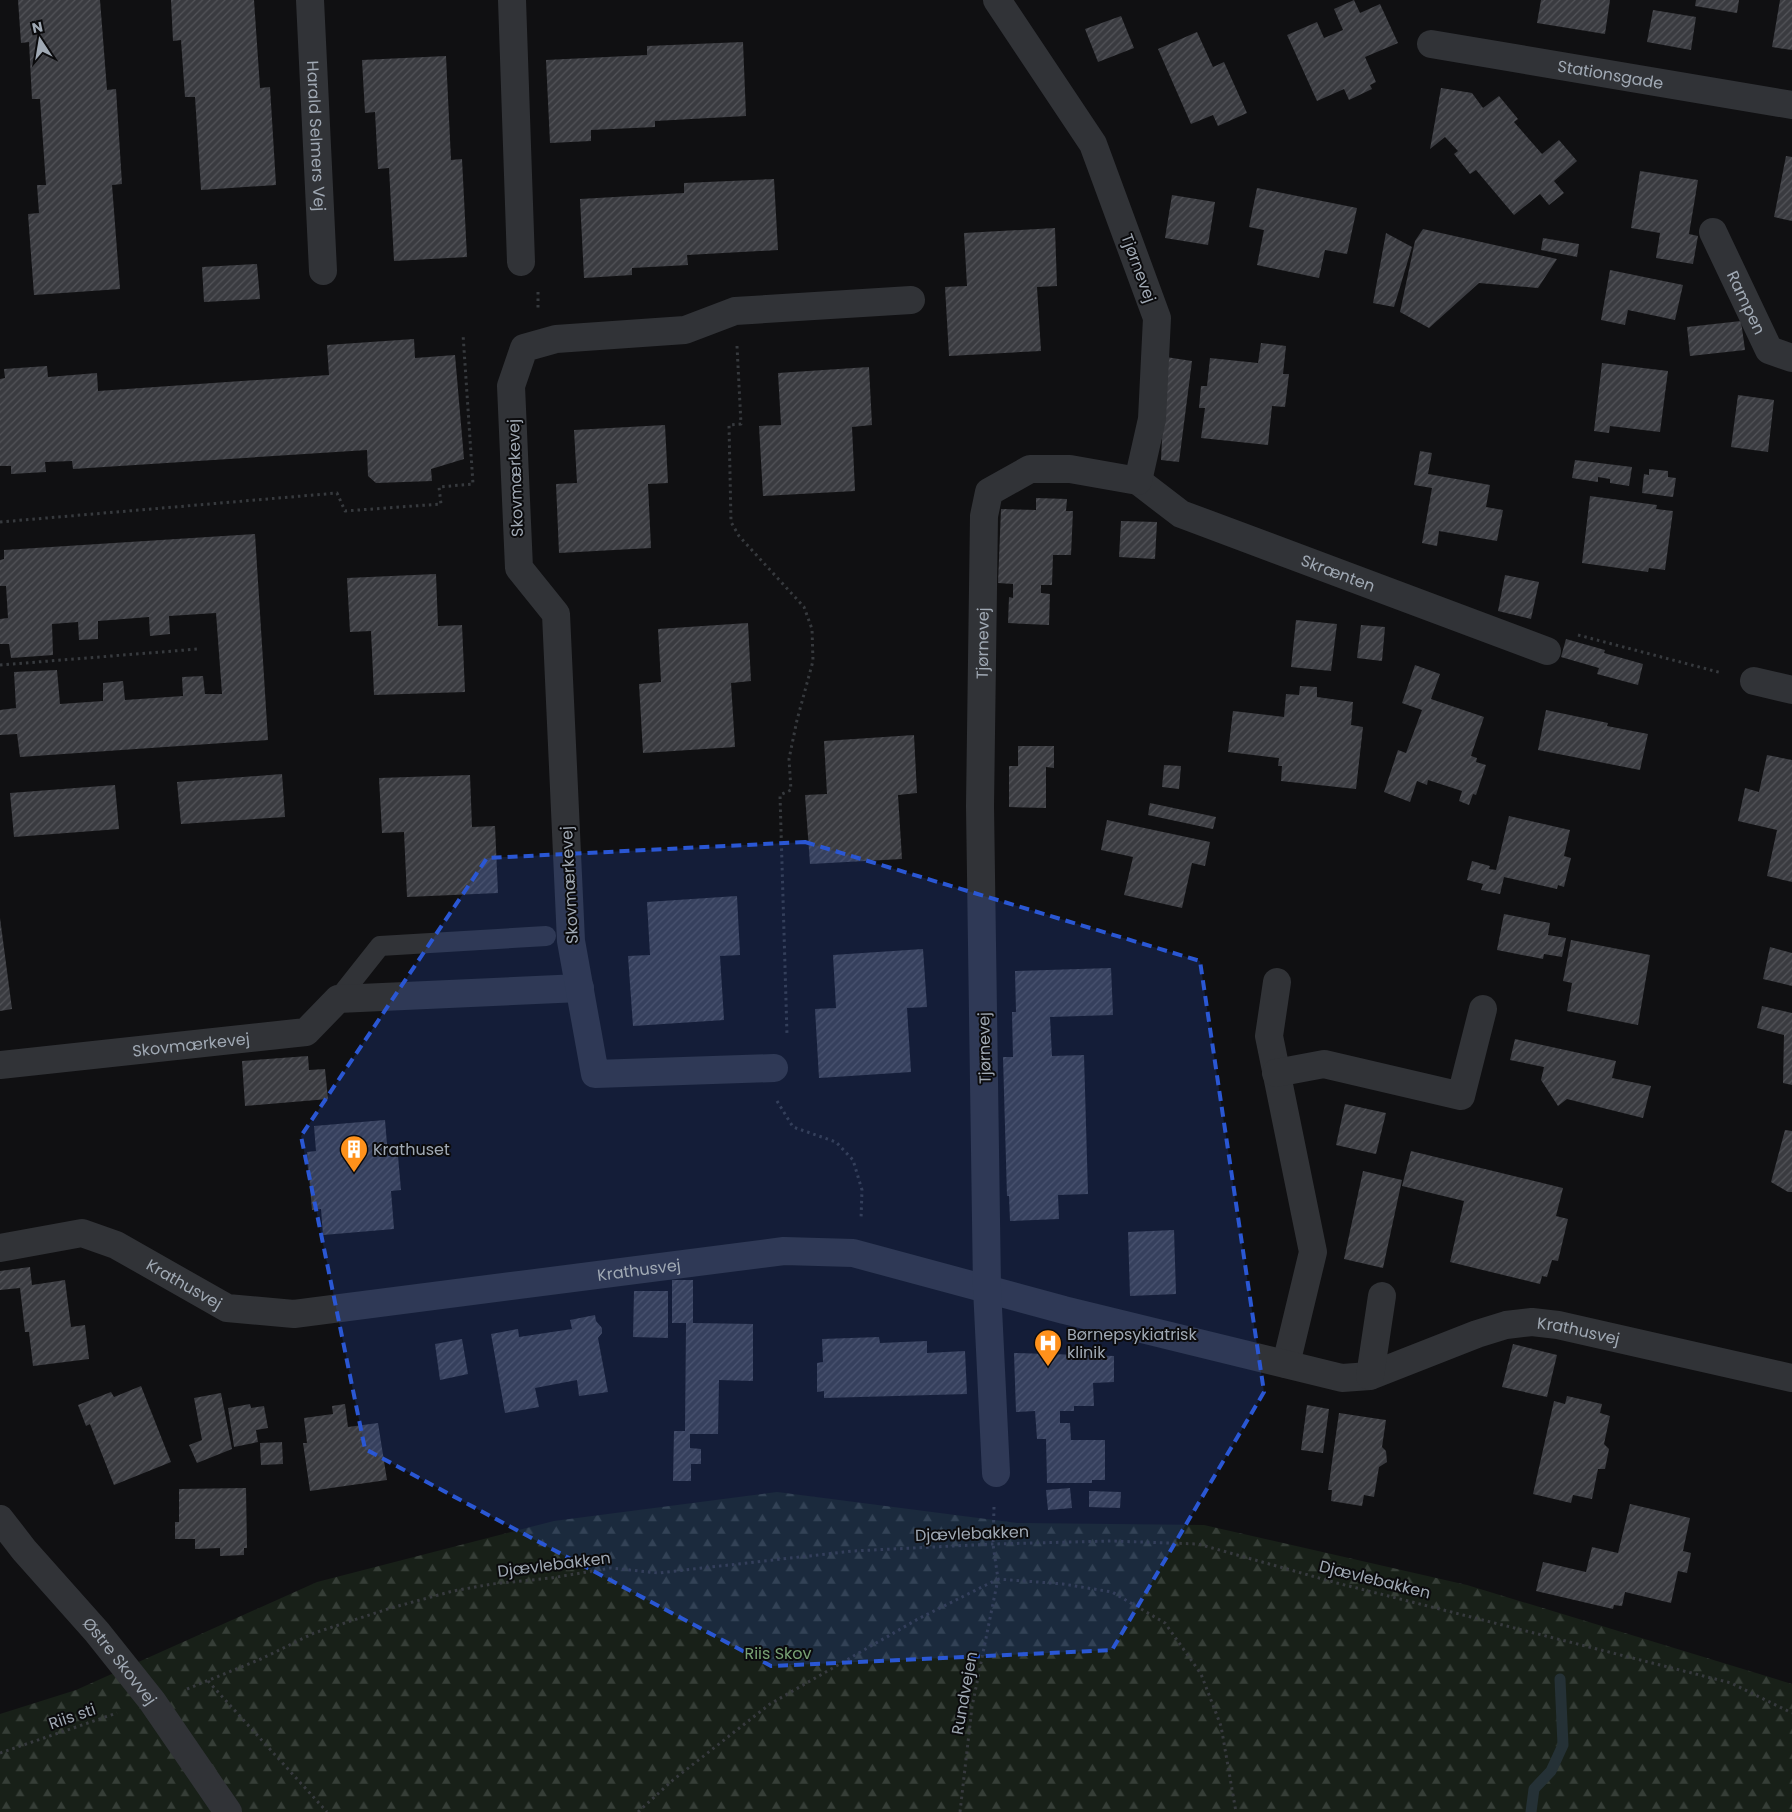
<svg xmlns="http://www.w3.org/2000/svg" width="1792" height="1812" viewBox="0 0 1792 1812" font-family="Poppins,sans-serif">
  <style>
    .forest { fill: url(#forest-firs) }
    .lines { fill: none; stroke-linecap: round; stroke-linejoin: round }
    .stream { stroke: #253136; stroke-width: 11 }
    .building { fill: url(#building-hatch) }
    .path { stroke: #373a3e; stroke-width: 3; stroke-dasharray: 2.5 4; stroke-linecap: butt }
    .lane { stroke: #313337; stroke-width: 20 }
    .street { stroke: #313337; stroke-width: 28 }
    .marked { fill: #2a57d4; fill-opacity: 0.2; stroke: #2a57d4; stroke-width: 4; stroke-dasharray: 10 6; stroke-linejoin: round }
    .labels { text-anchor: middle; stroke-width: 4; stroke-linejoin: round; paint-order: stroke }
    .street-label { font-size: 16px; fill: #a0a9b4; stroke: #0b0b0d }
    .poi-label { font-size: 16px; fill: #a0a9b4; stroke: #0b0b0d; text-anchor: start }
    .park-label { font-size: 16px; fill: #78a174; stroke: #0b0b0d }
  </style>
  <defs>
    <pattern id="forest-firs" width="22" height="20" patternUnits="userSpaceOnUse" patternTransform="scale(1.25)"><rect width="22" height="20" fill="#182018"/><path d="M5 1l3.5 6h-7zM16 11l3.5 6h-7z" fill="#363e37"/></pattern>
    <pattern id="building-hatch" width="6" height="6" patternUnits="userSpaceOnUse" patternTransform="scale(1.25)"><rect width="6" height="6" fill="#3a3b40"/><path d="M-1 1l2-2M0 6l6-6M5 7l2-2" fill="none" stroke="#535459"/></pattern>
  </defs>
  <rect width="100%" height="100%" fill="#101012"/>
  <!-- forest -->
  <polygon class="forest" points="777,1492 1017,1523 1204,1525 1467,1585 1792,1684 1792,1812 0,1812 0,1714 76,1690 317,1582 554,1521"/>
  <g class="lines">
    <!-- stream -->
    <polyline class="stream" points="1531,1812 1534,1789 1551,1771 1563,1745 1560,1679"/>
  </g>
  <!-- building -->
  <g class="building">
    <polygon points="18,0 100,0 107,90 116,89 122,184 112,185 120,289 34,295 28,214 39,213 37,185 46,185 40,99 32,99 29,42 21,43"/>
    <polygon points="171,0 254,0 260,88 270,87 276,185 201,190 195,97 185,97 181,40 173,41"/>
    <polygon points="1354,0 1360,13 1380,4 1398,43 1365,57 1376,82 1370,85 1372,89 1349,100 1344,89 1317,101 1287,35 1317,22 1324,38 1343,30 1334,9"/>
    <polygon points="1541,0 1610,0 1605,34 1537,23"/>
    <polygon points="1696,0 1739,0 1737,13 1695,6"/>
    <polygon points="1780,0 1792,0 1792,50 1772,47"/>
    <polygon points="1653,10 1696,17 1691,50 1647,42"/>
    <polygon points="1121,16 1134,48 1098,62 1085,29"/>
    <polygon points="1197,32 1213,67 1224,62 1247,113 1218,126 1213,115 1191,124 1158,49"/>
    <polygon points="743,42 746,116 655,121 655,127 591,130 591,141 550,143 546,60 647,55 647,46"/>
    <polygon points="446,56 451,160 462,159 467,257 394,261 389,168 378,169 375,112 365,113 362,60"/>
    <polygon points="1441,88 1472,93 1483,108 1499,96 1518,119 1514,122 1542,154 1559,140 1577,161 1554,181 1564,193 1549,205 1540,194 1514,215 1476,170 1470,174 1454,154 1458,151 1445,137 1430,149"/>
    <polygon points="1786,156 1792,157 1792,221 1774,217"/>
    <polygon points="1640,171 1698,180 1689,234 1698,236 1693,264 1656,258 1660,233 1631,228"/>
    <polygon points="774,179 778,250 687,255 688,265 632,268 632,275 584,278 580,199 684,193 684,183"/>
    <polygon points="1257,188 1357,208 1347,254 1325,250 1319,278 1257,265 1264,230 1249,227"/>
    <polygon points="1172,195 1215,202 1208,245 1165,238"/>
    <polygon points="1055,228 1057,286 1037,287 1041,351 949,356 945,287 967,286 964,233"/>
    <polygon points="1423,229 1557,259 1538,288 1479,283 1429,328 1400,312 1415,241"/>
    <polygon points="1386,233 1412,247 1394,307 1373,303"/>
    <polygon points="1543,238 1579,244 1577,257 1541,250"/>
    <polygon points="257,264 260,299 204,302 202,267"/>
    <polygon points="1610,270 1683,285 1675,320 1628,310 1625,325 1601,320"/>
    <polygon points="1741,321 1745,350 1690,356 1687,327"/>
    <polygon points="414,339 415,358 455,355 464,459 431,469 432,481 376,483 368,476 367,450 73,469 72,461 45,462 46,472 11,474 11,466 0,466 0,379 5,378 4,369 47,366 48,377 97,373 98,391 329,375 327,345"/>
    <polygon points="1261,343 1286,346 1283,374 1289,374 1285,407 1272,406 1268,445 1201,438 1205,408 1199,408 1201,386 1207,386 1210,358 1258,363"/>
    <polygon points="1166,357 1192,361 1179,462 1161,460"/>
    <polygon points="1602,363 1668,371 1660,432 1610,426 1609,433 1594,431"/>
    <polygon points="869,367 872,425 852,427 855,491 763,496 759,426 781,425 778,373"/>
    <polygon points="1738,395 1774,400 1768,452 1731,447"/>
    <polygon points="665,425 668,483 648,484 651,548 559,553 556,484 577,483 574,430"/>
    <polygon points="1420,451 1432,453 1428,474 1490,485 1486,507 1503,510 1497,541 1439,531 1437,546 1422,543 1432,488 1414,485"/>
    <polygon points="1575,460 1632,467 1629,486 1610,483 1610,479 1598,477 1598,482 1572,478"/>
    <polygon points="1649,469 1668,471 1668,477 1676,478 1673,497 1642,493 1644,474 1649,475"/>
    <polygon points="1590,496 1657,505 1656,509 1673,511 1665,570 1649,568 1648,572 1582,563"/>
    <polygon points="1036,498 1067,499 1066,511 1073,511 1071,555 1053,555 1052,585 1041,585 1041,593 1050,594 1049,625 1008,623 1009,597 1013,598 1013,584 998,583 1001,509 1036,510"/>
    <polygon points="1121,521 1157,522 1155,559 1119,557"/>
    <polygon points="255,534 268,740 20,757 17,734 0,735 0,710 16,708 14,672 57,670 60,704 103,701 103,683 123,681 125,700 183,696 182,677 203,676 205,694 222,694 216,613 169,616 170,634 150,636 149,617 98,621 98,639 79,640 78,622 52,624 53,655 11,658 9,644 0,644 0,619 8,618 6,586 0,586 0,560 4,559 4,550"/>
    <polygon points="436,574 438,626 462,625 465,692 374,695 371,631 350,632 347,578"/>
    <polygon points="1505,575 1539,582 1531,619 1498,611"/>
    <polygon points="1296,620 1337,624 1331,671 1291,667"/>
    <polygon points="748,623 751,681 731,683 735,747 643,753 639,684 661,682 658,629"/>
    <polygon points="1361,625 1385,627 1382,661 1357,658"/>
    <polygon points="1566,639 1605,650 1604,653 1643,664 1638,685 1597,674 1599,668 1561,657"/>
    <polygon points="1415,665 1440,674 1431,699 1484,717 1471,756 1477,758 1476,762 1486,765 1476,795 1473,794 1469,805 1459,801 1462,791 1428,780 1427,785 1417,781 1410,802 1384,792 1398,750 1406,753 1422,710 1402,703"/>
    <polygon points="1300,686 1317,687 1317,697 1353,702 1351,725 1363,727 1356,789 1281,781 1282,766 1278,766 1279,758 1228,752 1233,711 1284,717 1286,694 1299,695"/>
    <polygon points="1546,710 1608,723 1607,726 1648,734 1640,770 1538,750"/>
    <polygon points="914,735 917,793 898,795 902,859 810,864 805,795 827,794 824,741"/>
    <polygon points="1018,746 1054,746 1054,768 1046,767 1046,808 1009,807 1009,766 1018,766"/>
    <polygon points="1767,755 1792,760 1792,882 1767,876 1777,830 1738,821 1745,788 1759,792"/>
    <polygon points="1164,765 1181,766 1179,789 1162,787"/>
    <polygon points="282,774 285,817 181,824 177,782"/>
    <polygon points="470,775 472,827 495,826 498,893 407,897 404,832 382,833 379,778"/>
    <polygon points="115,785 119,829 14,837 10,793"/>
    <polygon points="1150,803 1216,817 1213,829 1148,815"/>
    <polygon points="1509,816 1570,830 1564,856 1571,858 1564,887 1558,885 1557,889 1504,877 1500,894 1481,890 1483,884 1467,880 1472,861 1490,866 1489,869 1496,870"/>
    <polygon points="1107,820 1210,842 1205,866 1192,863 1182,908 1124,895 1133,857 1101,850"/>
    <polygon points="737,896 740,955 720,956 724,1020 633,1026 628,956 650,955 647,902"/>
    <polygon points="1504,914 1550,923 1548,935 1566,938 1562,957 1544,954 1543,959 1497,950"/>
    <polygon points="0,918 12,1009 0,1011"/>
    <polygon points="1571,940 1650,955 1638,1025 1567,1011 1572,983 1563,981"/>
    <polygon points="1770,947 1792,953 1792,986 1763,979"/>
    <polygon points="923,949 927,1007 907,1008 911,1072 819,1078 815,1009 836,1008 833,955"/>
    <polygon points="1111,968 1113,1015 1050,1017 1052,1056 1084,1055 1088,1194 1058,1195 1059,1219 1010,1221 1009,1196 1007,1196 1003,1057 1013,1057 1012,1012 1016,1012 1015,971"/>
    <polygon points="1762,1006 1792,1013 1792,1085 1783,1083 1784,1035 1757,1028"/>
    <polygon points="1515,1039 1616,1061 1612,1078 1651,1086 1643,1118 1567,1099 1558,1106 1541,1080 1544,1067 1510,1060"/>
    <polygon points="308,1056 309,1070 325,1069 328,1099 245,1106 242,1061"/>
    <polygon points="1345,1104 1386,1113 1376,1154 1336,1145"/>
    <polygon points="385,1120 388,1156 398,1156 401,1190 391,1191 394,1229 323,1235 321,1209 312,1210 307,1152 316,1151 314,1126"/>
    <polygon points="1785,1130 1792,1131 1792,1192 1788,1192 1771,1182"/>
    <polygon points="1411,1151 1563,1188 1556,1216 1568,1219 1558,1261 1552,1260 1547,1277 1542,1276 1540,1284 1450,1262 1464,1201 1402,1186"/>
    <polygon points="1363,1171 1402,1180 1383,1268 1344,1259"/>
    <polygon points="1174,1230 1176,1294 1130,1296 1128,1232"/>
    <polygon points="30,1267 32,1285 65,1280 71,1327 85,1325 89,1359 33,1366 29,1332 25,1332 20,1288 0,1290 0,1271"/>
    <polygon points="672,1280 693,1280 693,1323 753,1324 753,1381 719,1380 718,1434 690,1434 690,1448 701,1449 701,1464 691,1464 691,1481 673,1481 674,1431 685,1431 686,1323 672,1323"/>
    <polygon points="634,1291 668,1291 668,1338 633,1337"/>
    <polygon points="595,1315 596,1321 602,1328 602,1333 598,1338 608,1392 579,1396 577,1380 535,1388 539,1407 505,1413 491,1334 518,1329 519,1337 572,1329 570,1320"/>
    <polygon points="879,1337 880,1343 927,1341 927,1353 965,1351 967,1394 824,1398 824,1391 817,1392 817,1363 823,1362 822,1339"/>
    <polygon points="462,1339 468,1374 440,1380 435,1344"/>
    <polygon points="1513,1344 1557,1355 1547,1397 1502,1387"/>
    <polygon points="1014,1353 1114,1356 1114,1382 1093,1383 1094,1406 1074,1406 1074,1411 1060,1411 1060,1423 1070,1423 1071,1440 1105,1440 1105,1480 1092,1480 1092,1483 1047,1483 1046,1439 1037,1439 1035,1411 1016,1412"/>
    <polygon points="141,1386 171,1462 114,1485 90,1424 86,1426 78,1405 111,1392 114,1397"/>
    <polygon points="221,1393 232,1449 197,1463 189,1445 202,1440 194,1398"/>
    <polygon points="1567,1396 1602,1404 1600,1413 1610,1416 1604,1444 1609,1449 1605,1469 1598,1469 1592,1499 1573,1495 1571,1503 1533,1494 1554,1401 1565,1404"/>
    <polygon points="250,1404 251,1408 264,1406 268,1428 256,1430 258,1442 234,1447 228,1408"/>
    <polygon points="345,1404 348,1427 378,1423 387,1480 310,1491 303,1443 307,1443 304,1418 333,1414 332,1406"/>
    <polygon points="1307,1405 1329,1409 1323,1453 1301,1450"/>
    <polygon points="1339,1413 1386,1420 1382,1447 1386,1451 1387,1462 1379,1467 1374,1497 1364,1495 1362,1506 1331,1501 1332,1490 1328,1490"/>
    <polygon points="282,1442 283,1464 261,1465 260,1443"/>
    <polygon points="246,1488 247,1548 244,1548 244,1555 220,1556 220,1548 195,1549 195,1539 175,1539 175,1522 179,1522 179,1489"/>
    <polygon points="1070,1488 1072,1508 1048,1510 1046,1490"/>
    <polygon points="1089,1491 1121,1492 1120,1508 1089,1507"/>
    <polygon points="1630,1504 1690,1518 1683,1551 1691,1553 1687,1573 1678,1571 1671,1603 1625,1592 1622,1606 1614,1605 1613,1609 1536,1591 1543,1562 1586,1572 1592,1547 1618,1553"/>
  </g>
  <g class="lines">
    <!-- path -->
    <g class="path">
      <polyline points="538,292 538,308"/>
      <polyline points="737,346 741,424 729,425 731,522 739,536 804,607 812,629 813,661 797,720 789,759 791,790 780,795 787,1035"/>
      <polyline points="0,522 337,493 345,511 441,504 439,487 473,484 463,334"/>
      <polyline points="1578,635 1722,673"/>
      <polyline points="0,665 198,649"/>
      <polyline points="777,1101 793,1127 836,1142 853,1160 862,1190 861,1219"/>
      <polyline points="994,1507 993,1544 998,1579 1063,1584 1112,1592 1165,1623 1201,1674 1221,1726 1236,1812"/>
      <polyline points="208,1681 327,1812"/>
      <polyline points="187,1689 261,1659 314,1633 391,1608 453,1591 492,1584 551,1578 611,1568 658,1573 853,1551 993,1544 1111,1541 1198,1544 1337,1583 1731,1683 1792,1713"/>
      <polyline points="0,1753 117,1713"/>
      <polyline points="638,1812 673,1780 770,1704 918,1619 998,1579"/>
      <polyline points="960,1812 972,1707 998,1579"/>
    </g>
    <!-- lane -->
    <polyline class="lane" points="338,999 380,946 546,936"/>
    <!-- street -->
    <g class="street">
      <path id="s1" d="M310,0L323,271"/>
      <polyline points="512,0 521,262"/>
      <path id="s2" d="M1431,44L1792,105"/>
      <path id="s3" d="M1713,232L1769,350L1792,358"/>
      <path id="s4" d="M1138,481L1181,514L1547,651"/>
      <polyline points="1754,681 1792,690"/>
      <polyline points="1277,982 1269,1036 1313,1252 1286,1364"/>
      <path id="s5" d="M0,1065L306,1032L338,999L580,988"/>
      <polyline points="774,1068 595,1074 571,941 556,614 519,568 511,386 524,348 556,339 685,330 735,311 911,300"/>
      <polyline points="1276,1073 1324,1064 1461,1096 1483,1009"/>
      <path id="s6" d="M0,1248L82,1233L116,1245L227,1308L294,1314L784,1251L853,1253L1064,1310L1342,1378L1370,1376L1477,1334L1506,1325L1532,1322L1558,1325L1792,1378"/>
      <polyline points="1370,1376 1382,1296"/>
      <path id="s7" d="M996,1473L987,1288L980,806L984,516L989,492L1030,469H1070L1138,481L1152,419L1157,318L1093,144L997,0"/>
      <path id="s8" d="M0,1519L24,1550L97,1632L152,1701L228,1812"/>
    </g>
  </g>
  <!-- marked area -->
  <path class="marked" d="M805,842L1200,961L1264,1392L1112,1650L771,1666L365,1449L301,1136L487,858Z"/>
  <!-- icons -->
  <defs>
    <g id="building-pin" transform="scale(1.4375)"><path d="M0 17L-7.5 6A9.5 9.5 0 1 1 7.5 6Z" fill="#ff911b" stroke="#0b0b0d"/><path d="M-4-6H4V6H1V3H-1V6H-4ZM-2.5-4.3h1.7v1.8h-1.7ZM.8-4.3h1.7v1.8H.8ZM-2.5-1h1.7V.8h-1.7ZM.8-1h1.7V.8H.8Z" fill="#fff"/></g>
    <g id="hospital-pin" transform="scale(1.4375)"><path d="M0 17L-7.5 6A9.5 9.5 0 1 1 7.5 6Z" fill="#ff911b" stroke="#0b0b0d"/><path d="M-5-5h3v3.5h4V-5h3V5h-3V1.5h-4V5h-3Z" fill="#fff"/></g>
  </defs>
  <g fill-rule="evenodd">
    <use href="#building-pin" x="354" y="1149"/>
    <use href="#hospital-pin" x="1048" y="1343"/>
  </g>
  <g class="labels">
    <!-- street labels -->
    <g class="street-label">
      <text dy="6" stroke="none"><textPath href="#s2" startOffset="182">Stationsgade</textPath></text>
      <text dy="6" stroke="none"><textPath href="#s1" startOffset="136">Harald Selmers Vej</textPath></text>
      <text transform="translate(1139 268) rotate(70)" y="6">Tjørnevej</text>
      <text dy="6" stroke="none"><textPath href="#s3" startOffset="78">Rampen</textPath></text>
      <text transform="translate(515 478) rotate(-92)" y="6">Skovmærkevej</text>
      <text dy="6" stroke="none"><textPath href="#s4" startOffset="222">Skrænten</textPath></text>
      <text dy="6" stroke="none"><textPath href="#s7" startOffset="830">Tjørnevej</textPath></text>
      <text transform="translate(569 885) rotate(-93)" y="6">Skovmærkevej</text>
      <text dy="6" stroke="none"><textPath href="#s5" startOffset="192">Skovmærkevej</textPath></text>
      <text transform="translate(984 1048) rotate(-91)" y="6">Tjørnevej</text>
      <text dy="6" stroke="none"><textPath href="#s6" startOffset="662">Krathusvej</textPath></text>
      <text dy="6" stroke="none"><textPath href="#s6" startOffset="198">Krathusvej</textPath></text>
      <text dy="6" stroke="none"><textPath href="#s6" startOffset="1629">Krathusvej</textPath></text>
      <text transform="translate(972 1533) rotate(-2)" y="6">Djævlebakken</text>
      <text transform="translate(554 1564) rotate(-7)" y="6">Djævlebakken</text>
      <text transform="translate(1375 1579) rotate(14)" y="6">Djævlebakken</text>
      <text dy="6" stroke="none"><textPath href="#s8" startOffset="186">Østre Skovvej</textPath></text>
      <text transform="translate(964 1693) rotate(-80)" y="6">Rundvejen</text>
      <text transform="translate(72 1716) rotate(-19)" y="6">Riis sti</text>
    </g>
    <!-- poi labels -->
    <g class="poi-label">
      <text x="373" y="1155">Krathuset</text>
      <text x="1067" y="1340">Børnepsykiatrisk<tspan x="1067" dy="18">klinik</tspan></text>
    </g>
    <!-- park labels -->
    <g class="park-label">
      <text x="778" y="1659">Riis Skov</text>
    </g>
  </g>
  <!-- north arrow -->
  <g transform="translate(40 40) rotate(348)" stroke="#0b0b0d" stroke-width="4" paint-order="stroke">
  <path d="M0-4L9 19L0 12L-9 19Z" fill="#a0a9b4"/>
  <text y="-8" font-size="14" font-weight="bold" text-anchor="middle" fill="#a0a9b4">N</text>
  </g>
</svg>
